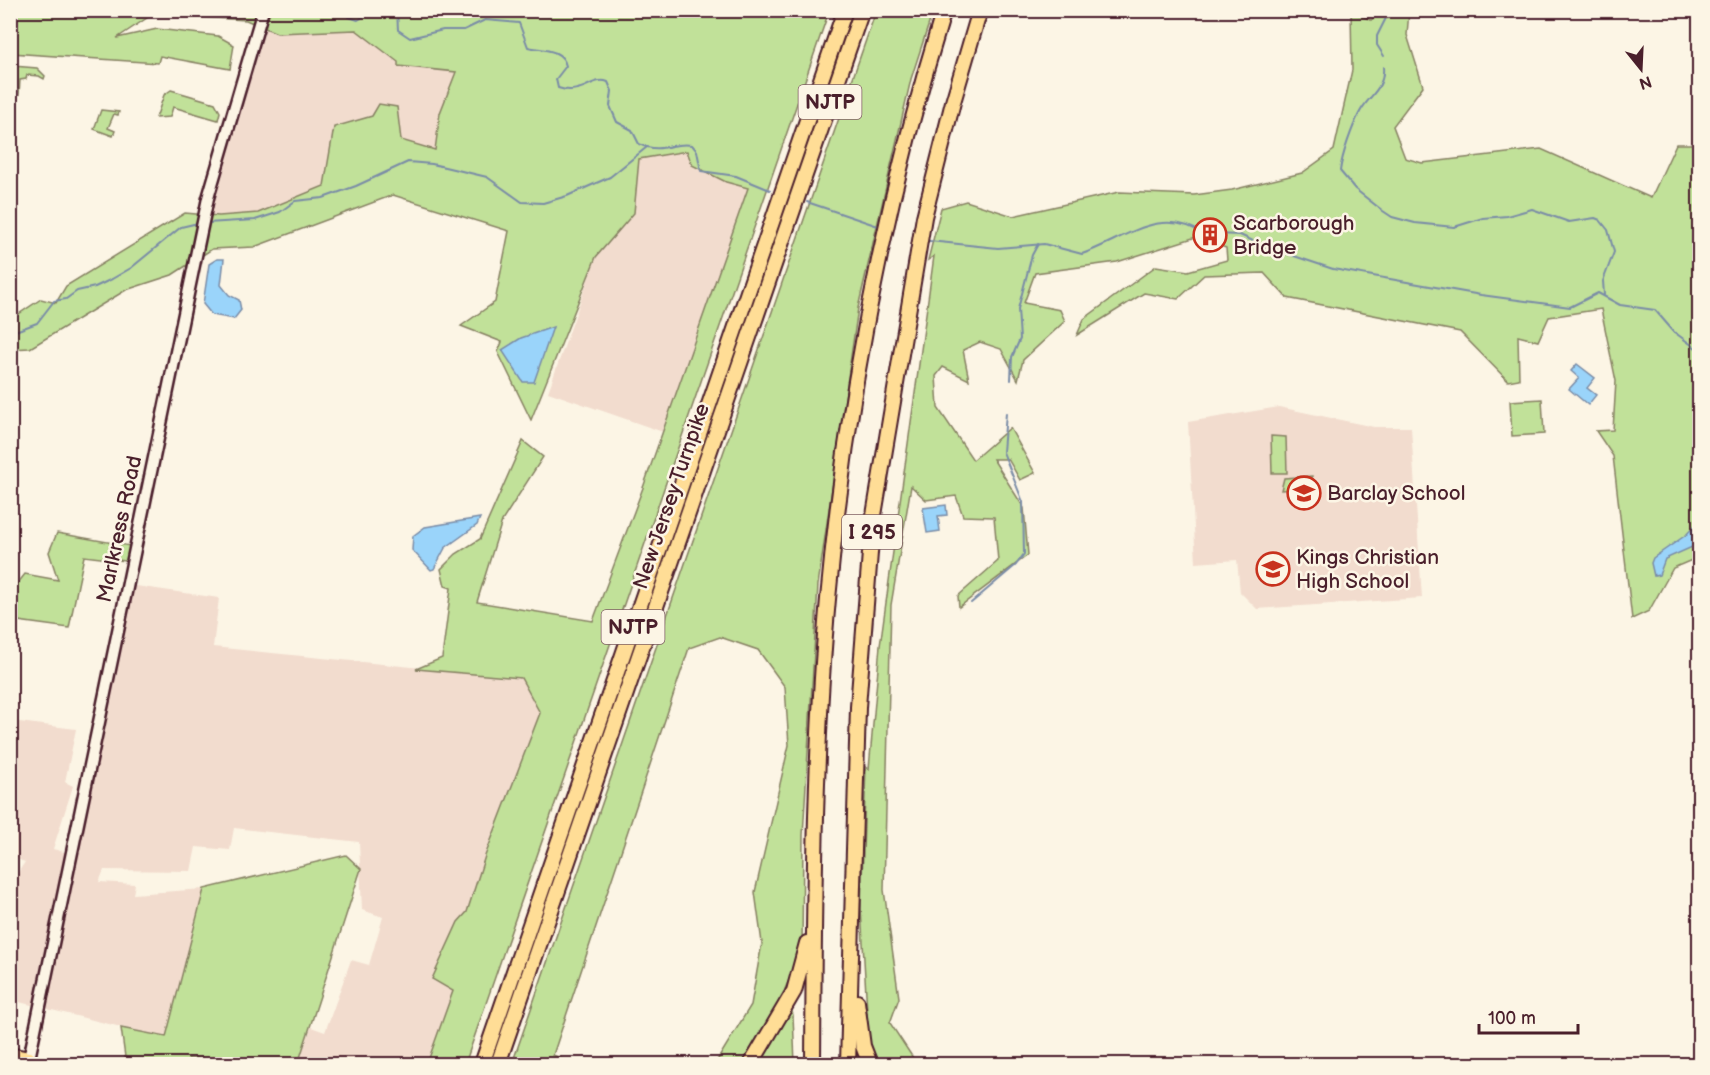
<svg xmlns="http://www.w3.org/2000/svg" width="1710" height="1075" viewBox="0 0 1710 1075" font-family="'Balsamiq Sans',sans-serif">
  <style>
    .built { fill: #f2dcce }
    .green { fill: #c1e199; stroke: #868062; stroke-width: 1.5 }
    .water { fill: #9ad4fa; stroke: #7a8ca7; stroke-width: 1.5 }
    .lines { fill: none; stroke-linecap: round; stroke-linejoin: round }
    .stream { stroke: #7a8ca7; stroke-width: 2 }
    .secondary-casing { stroke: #4a1f2b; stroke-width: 15 }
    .highway-casing { stroke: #4a1f2b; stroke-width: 18 }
    .secondary { stroke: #fcf5e5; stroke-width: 10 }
    .highway { stroke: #ffdd96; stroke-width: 14 }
    .labels { text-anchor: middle; stroke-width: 5; stroke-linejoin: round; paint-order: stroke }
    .shield { fill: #fcf5e5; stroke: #7f5f63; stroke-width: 1.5 }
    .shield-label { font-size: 20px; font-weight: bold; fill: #4a1f2b }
    .poi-label { font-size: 21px; fill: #4a1f2b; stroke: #fcf5e5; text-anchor: start }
    .street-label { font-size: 21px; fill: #4a1f2b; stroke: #fcf5e5 }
  </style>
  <rect width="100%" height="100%" fill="#fcf5e5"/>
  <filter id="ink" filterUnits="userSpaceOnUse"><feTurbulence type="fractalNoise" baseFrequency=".0167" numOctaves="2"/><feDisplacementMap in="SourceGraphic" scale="12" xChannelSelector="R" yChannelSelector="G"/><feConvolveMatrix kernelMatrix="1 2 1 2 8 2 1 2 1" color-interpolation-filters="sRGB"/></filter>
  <g filter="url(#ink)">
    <!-- built -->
    <g class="built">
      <polygon points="259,26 277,33 356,30 399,62 398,66 456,72 440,113 436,150 401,140 397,107 334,127 325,186 258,213 219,216 206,213"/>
      <polygon points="687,151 726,182 748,188 663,432 548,392 596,257 634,213 639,159"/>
      <polygon points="1279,407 1374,427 1411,427 1422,598 1257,609 1240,592 1237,560 1196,563 1188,422"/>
      <polygon points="129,585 219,598 213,647 521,678 540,713 485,856 467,912 458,922 432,980 453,991 427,1064 298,1064 311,1027 325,1032 351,960 369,965 383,917 362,910 359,842 234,828 230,850 196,847 191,871 104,870 99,882 135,884 133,894 204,889 166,1038 11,1000 11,883 25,862 11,857 11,721 76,729 65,782 73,786 53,849 71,854"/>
      <polygon points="189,1058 236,1064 186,1064"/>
    </g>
    <!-- green -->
    <g class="green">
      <polygon points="11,11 829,11 465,1064 427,1064 453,991 432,979 458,922 467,912 485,856 540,713 521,678 416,669 442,658 451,588 445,586 441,569 456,554 480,539 523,441 543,457 502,521 477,602 593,621 644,485 748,188 726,182 692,165 687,151 639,159 634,213 596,257 531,420 498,352 502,342 461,326 495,302 509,231 393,195 254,247 212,249 172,275 126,290 30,348 11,349 10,320 41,299 56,303 66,286 185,213 219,216 258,213 324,186 334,127 372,116 379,104 397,107 401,140 435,150 440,113 456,72 398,66 398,62 356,30 277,33 246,20 153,14 117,38 157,29 218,36 234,45 230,69 160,56 158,63 11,53"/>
      <polygon points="876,11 933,11 911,79 858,308 818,585 803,835 802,949 785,989 793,1015 795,1064 715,1064 751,1005 762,943 755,892 789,745 785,687 758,650 720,637 689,648 553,1055 574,1064 512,1064"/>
      <polygon points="1351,11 1371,20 1381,11 1409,11 1407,35 1423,86 1393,126 1405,158 1422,163 1541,149 1651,198 1676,144 1699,144 1699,557 1673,568 1649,611 1632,619 1613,456 1596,431 1613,430 1616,381 1601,309 1549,317 1538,341 1518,336 1519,379 1508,381 1460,332 1287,298 1264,273 1204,275 1178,299 1144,293 1077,335 1084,319 1156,266 1188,271 1227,260 1226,248 1196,237 1117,262 1035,273 1024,303 1060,310 1065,321 1023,360 1018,380 1001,349 980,342 963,350 969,380 943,367 936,376 938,408 973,460 1010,428 1035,473 1020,480 1008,459 993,459 1024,508 1028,555 959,607 958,596 998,561 994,517 963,516 956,496 926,500 911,486 891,605 884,890 899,998 890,1023 917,1064 862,1064 869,1046 861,908 866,767 869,769 880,646 934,256 928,260 941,208 966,201 1013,216 1119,192 1194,195 1232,190 1302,173 1334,150 1352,70"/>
      <polygon points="13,66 37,68 45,76 44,79 39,76 27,75 26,79 20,80 19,94 11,109 11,89 15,67"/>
      <polygon points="171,90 215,103 220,112 218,120 173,107 170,117 156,118 164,95"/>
      <polygon points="101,110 119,112 118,115 114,114 108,128 115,131 113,136 94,129"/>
      <polygon points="1542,399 1544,434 1512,436 1510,401"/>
      <polygon points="1271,436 1286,437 1287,473 1272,473"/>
      <polygon points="1312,476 1312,488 1281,490 1284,478"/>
      <polygon points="57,533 136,547 134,562 84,556 69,628 11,620 10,593 25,574 58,580 49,552"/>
      <polygon points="346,855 361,869 298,1064 236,1064 189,1058 186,1064 126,1064 121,1028 166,1037 204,889"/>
    </g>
    <!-- water -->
    <g class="water">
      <polygon points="217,259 224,259 221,285 229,295 239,300 241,310 234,319 212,315 203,304 209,264"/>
      <polygon points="553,327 534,382 523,382 502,350 521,338"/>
      <polygon points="1577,364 1595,378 1587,388 1596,395 1588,405 1569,389 1579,378 1571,371"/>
      <polygon points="946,505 947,515 938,516 940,531 927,533 923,508"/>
      <polygon points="480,518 477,525 445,548 434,569 431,570 412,550 413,536 425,527"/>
      <polygon points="1699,521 1699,544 1665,559 1659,575 1654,576 1651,563 1653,558 1686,535"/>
    </g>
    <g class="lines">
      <!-- stream -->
      <g class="stream">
        <polyline points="347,10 349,17 358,20 374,10"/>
        <path d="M397,10L398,30L410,38L443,30H464L485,20L519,23L528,47C543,50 563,49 566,66L556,79L558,88C583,96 592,76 608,82L612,91L610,106L617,122L632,130L639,144C664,155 671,141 692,145L697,151L701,171L736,176L770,190"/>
        <polyline points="1384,56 1377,45 1377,36 1390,10"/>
        <path d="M1383,67C1385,89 1369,95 1360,112C1352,127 1342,155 1340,171L1355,189L1383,211L1392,217L1415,223L1454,227L1483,218L1507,216L1532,209L1569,222L1595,218L1600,220L1608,230L1614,252L1603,281L1604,295"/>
        <polyline points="807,202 878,226"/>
        <polyline points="207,223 255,220 280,212 295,201 323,198 356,186 408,162 432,164 487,177 522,202 543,203 567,196 610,177 647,147"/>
        <polyline points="1215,234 1240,235 1264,246 1333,269 1481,295 1570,307 1598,293 1620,305 1655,310 1674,332 1700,351"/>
        <path d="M929,241L998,248L1044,244L1082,254C1124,240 1160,204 1205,235"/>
        <polyline points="10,333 37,323 54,301 66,299 77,291 95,287 112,279 131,268 181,227 198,223"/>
        <polyline points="1011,380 1012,357 1020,339 1018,309 1032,255 1038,244"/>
        <polyline points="971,603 1016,565 1024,554 1023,502 1003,452 1006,413"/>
      </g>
      <!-- secondary casing -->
      <g class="secondary-casing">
        <polyline id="secondary" points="29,1059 208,198 263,10"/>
      </g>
      <!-- highway casing -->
      <g class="highway-casing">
        <g id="highway">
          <polyline points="857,1002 863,1046 870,1064"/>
          <polyline points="10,1055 29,1059"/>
          <polyline points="482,1064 845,10"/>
          <polyline points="498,1064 862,10"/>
          <polyline points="751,1064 794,991 807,943"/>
          <path d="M813,1064C814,909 814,753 828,599C846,401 885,200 944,10"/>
          <polyline points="848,1064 858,707 872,527 924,217 953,102 980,10"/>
        </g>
      </g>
      <!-- secondary -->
      <use href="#secondary" class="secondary"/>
      <!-- highway -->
      <use href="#highway" class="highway"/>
    </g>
  </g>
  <!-- icons -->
  <defs>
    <g id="building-ring" transform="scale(1.725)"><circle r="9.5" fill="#fcf5e5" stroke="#c8321e" stroke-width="1.5"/><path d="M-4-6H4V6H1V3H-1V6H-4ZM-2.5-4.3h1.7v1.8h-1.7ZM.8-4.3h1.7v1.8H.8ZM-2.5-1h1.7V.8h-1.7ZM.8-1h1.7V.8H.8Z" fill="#c8321e"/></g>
    <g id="school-ring" transform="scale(1.725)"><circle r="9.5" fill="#fcf5e5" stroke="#c8321e" stroke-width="1.5"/><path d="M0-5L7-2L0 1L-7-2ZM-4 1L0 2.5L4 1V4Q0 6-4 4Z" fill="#c8321e"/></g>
  </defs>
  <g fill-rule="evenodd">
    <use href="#building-ring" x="1210" y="235"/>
    <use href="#school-ring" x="1304" y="493"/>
    <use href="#school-ring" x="1273" y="569"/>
  </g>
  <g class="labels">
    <!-- shield labels -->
    <g class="shield">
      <rect x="798.5" y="85" width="63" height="34" rx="4.5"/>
      <rect x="842" y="515" width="60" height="34" rx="4.5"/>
      <rect x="601.5" y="610" width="63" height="34" rx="4.5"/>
    </g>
    <g class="shield-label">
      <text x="830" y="109">NJTP</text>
      <text x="872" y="539">I 295</text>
      <text x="633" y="634">NJTP</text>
    </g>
    <!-- poi labels -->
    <g class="poi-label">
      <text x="1233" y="230">Scarborough<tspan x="1233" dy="24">Bridge</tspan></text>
      <text x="1327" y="500">Barclay School</text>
      <text x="1296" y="564">Kings Christian<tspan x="1296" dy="24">High School</tspan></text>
    </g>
    <!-- street labels -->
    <g class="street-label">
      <text transform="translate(671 496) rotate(-71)" y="7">New Jersey Turnpike</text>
      <text transform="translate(119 529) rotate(-78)" y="7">Marlkress Road</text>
    </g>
  </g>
  <!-- margin -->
  <rect width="1710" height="1075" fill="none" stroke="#fcf5e5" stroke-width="36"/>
  <rect x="18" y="18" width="1674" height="1039" fill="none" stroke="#4a1f2b" stroke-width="2" filter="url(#ink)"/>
  <!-- north arrow -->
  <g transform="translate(1641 69) rotate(162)" stroke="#fcf5e5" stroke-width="4.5" paint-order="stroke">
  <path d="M0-4.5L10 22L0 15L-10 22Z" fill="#4a1f2b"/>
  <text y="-9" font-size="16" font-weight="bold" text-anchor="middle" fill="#4a1f2b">N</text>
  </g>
  <!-- scale -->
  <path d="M1479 1024v9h99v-9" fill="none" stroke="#4a1f2b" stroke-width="3"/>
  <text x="1488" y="1024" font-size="18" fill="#4a1f2b" stroke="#fcf5e5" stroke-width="4.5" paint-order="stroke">100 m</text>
</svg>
